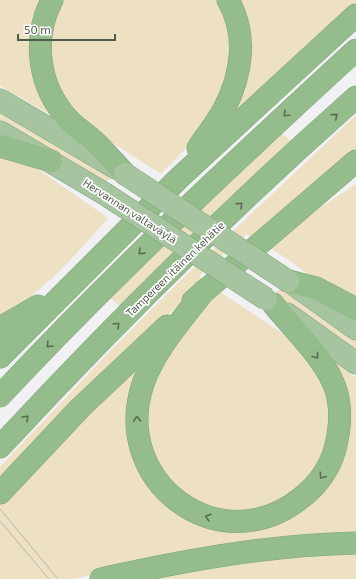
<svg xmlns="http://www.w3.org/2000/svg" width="356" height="579" viewBox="0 0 356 579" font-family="'Exo 2',sans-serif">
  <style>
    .green { fill: #ede0c3 }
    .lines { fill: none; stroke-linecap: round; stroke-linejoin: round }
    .trunk-casing { stroke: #7fa777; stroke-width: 23 }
    .motorway-casing { stroke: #7fa777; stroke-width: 23 }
    .trunk { stroke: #a6c49f; stroke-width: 22 }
    .motorway { stroke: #94bc8c; stroke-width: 22 }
    .tram { stroke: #b2b8b1; stroke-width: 1 }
    .trunk-bridge-casing { stroke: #7fa777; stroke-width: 23; stroke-linecap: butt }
    .trunk-bridge { stroke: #a6c49f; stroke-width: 22 }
    .oneway { stroke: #586b54 }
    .labels { text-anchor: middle; stroke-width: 3.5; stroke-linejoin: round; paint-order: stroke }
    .street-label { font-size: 11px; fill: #4e5d4a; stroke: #fff }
  </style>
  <rect width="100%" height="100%" fill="#f1f1f3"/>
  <!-- green -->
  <g class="green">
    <polygon points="0,0 44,0 35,28 69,125 0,86"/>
    <polygon points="59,0 220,0 233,35 225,90 190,144 161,174 105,138 79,117 62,95 50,75 50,24"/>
    <polygon points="235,0 356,0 356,4 222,126"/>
    <polygon points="0,109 112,177 105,184 0,122"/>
    <polygon points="356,115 356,151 253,239 246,234 199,276 205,280 155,327 0,483 0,467 110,351 180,281"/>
    <polygon points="280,131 291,142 193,233 120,306 109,297"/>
    <path d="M0,153L32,165L108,218C78,252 41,296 0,316Z"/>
    <polygon points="356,184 356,302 333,291 271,248 309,215"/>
    <polygon points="281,288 356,340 356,352 274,294"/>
    <polygon points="220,292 285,335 304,352 330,391 333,438 310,481 274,508 229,514 183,496 148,453 145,403 151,380 201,308"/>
    <polygon points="328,357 356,378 356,539 141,563 74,579 0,579 0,504 55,443 145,361 146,476 231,527 337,467"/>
    <polygon points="356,553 356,579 140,579 266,557"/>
  </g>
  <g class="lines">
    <!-- trunk casing -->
    <g class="trunk-casing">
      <g id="trunk">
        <polyline points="0,100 116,168"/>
        <polyline points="0,132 105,194"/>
        <polyline points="289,281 356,329"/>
        <polyline points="287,314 356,363"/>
      </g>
    </g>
    <!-- motorway casing -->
    <g class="motorway-casing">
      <g id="motorway">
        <path d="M52,0C32,39 38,86 68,119C76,128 87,134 96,143C106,153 116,164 125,174"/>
        <polyline points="0,146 51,161"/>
        <path d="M198,148C206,135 217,123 224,109C242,75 248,35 228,0"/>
        <polyline points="288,281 316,288 356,309"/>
        <path d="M204,291C182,320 155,349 143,384C110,482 220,563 301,498C318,485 329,470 335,449C340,430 342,410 336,390C326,359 293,329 273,304"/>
        <polyline points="193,301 356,161"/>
        <polyline points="0,328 38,306"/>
        <polyline points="0,357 179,178 356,15"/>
        <path d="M0,396C113,275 234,162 356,50"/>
        <path d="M0,447C113,325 232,207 356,97"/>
        <polyline points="0,493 80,408 167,326"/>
        <path d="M101,579C186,560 269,545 356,543"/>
      </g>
    </g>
    <!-- trunk -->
    <use href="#trunk" class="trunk"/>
    <!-- motorway -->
    <use href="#motorway" class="motorway"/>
    <!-- tram -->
    <g class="tram">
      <polyline points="0,509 58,579"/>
      <polyline points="0,521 49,579"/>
    </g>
    <!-- trunk-bridge casing -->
    <g class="trunk-bridge-casing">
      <g id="trunk-bridge">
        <polyline points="125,174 288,281"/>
        <polyline points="105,194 266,299"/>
      </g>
    </g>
    <!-- trunk-bridge -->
    <use href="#trunk-bridge" class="trunk-bridge"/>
  </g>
  <!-- one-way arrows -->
  <defs><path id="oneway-chevron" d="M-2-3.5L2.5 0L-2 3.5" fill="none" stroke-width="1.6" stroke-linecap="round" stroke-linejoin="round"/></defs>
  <g class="oneway">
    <use href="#oneway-chevron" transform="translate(286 114) rotate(137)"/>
    <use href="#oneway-chevron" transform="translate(335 116) rotate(-41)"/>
    <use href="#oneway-chevron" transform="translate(240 205) rotate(-44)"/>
    <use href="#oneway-chevron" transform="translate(141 252) rotate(136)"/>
    <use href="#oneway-chevron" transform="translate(117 325) rotate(-46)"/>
    <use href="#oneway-chevron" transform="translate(49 345) rotate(134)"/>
    <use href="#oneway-chevron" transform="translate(316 356) rotate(52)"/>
    <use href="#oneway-chevron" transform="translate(26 418) rotate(-47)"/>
    <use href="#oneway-chevron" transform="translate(137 419) rotate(-91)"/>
    <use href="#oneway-chevron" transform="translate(322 476) rotate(126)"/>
    <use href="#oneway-chevron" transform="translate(208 517) rotate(-164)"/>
  </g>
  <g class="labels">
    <!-- street labels -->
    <g class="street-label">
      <text transform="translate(130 211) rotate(33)" y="4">Hervannan valtaväylä</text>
      <text transform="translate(175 269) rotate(-44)" y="4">Tampereen itäinen kehätie</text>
    </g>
  </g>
  <!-- scale -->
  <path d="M18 34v6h97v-6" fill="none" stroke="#4e5d4a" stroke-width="2"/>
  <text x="24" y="34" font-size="12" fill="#4e5d4a" stroke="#ffffff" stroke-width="3" paint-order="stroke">50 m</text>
</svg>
